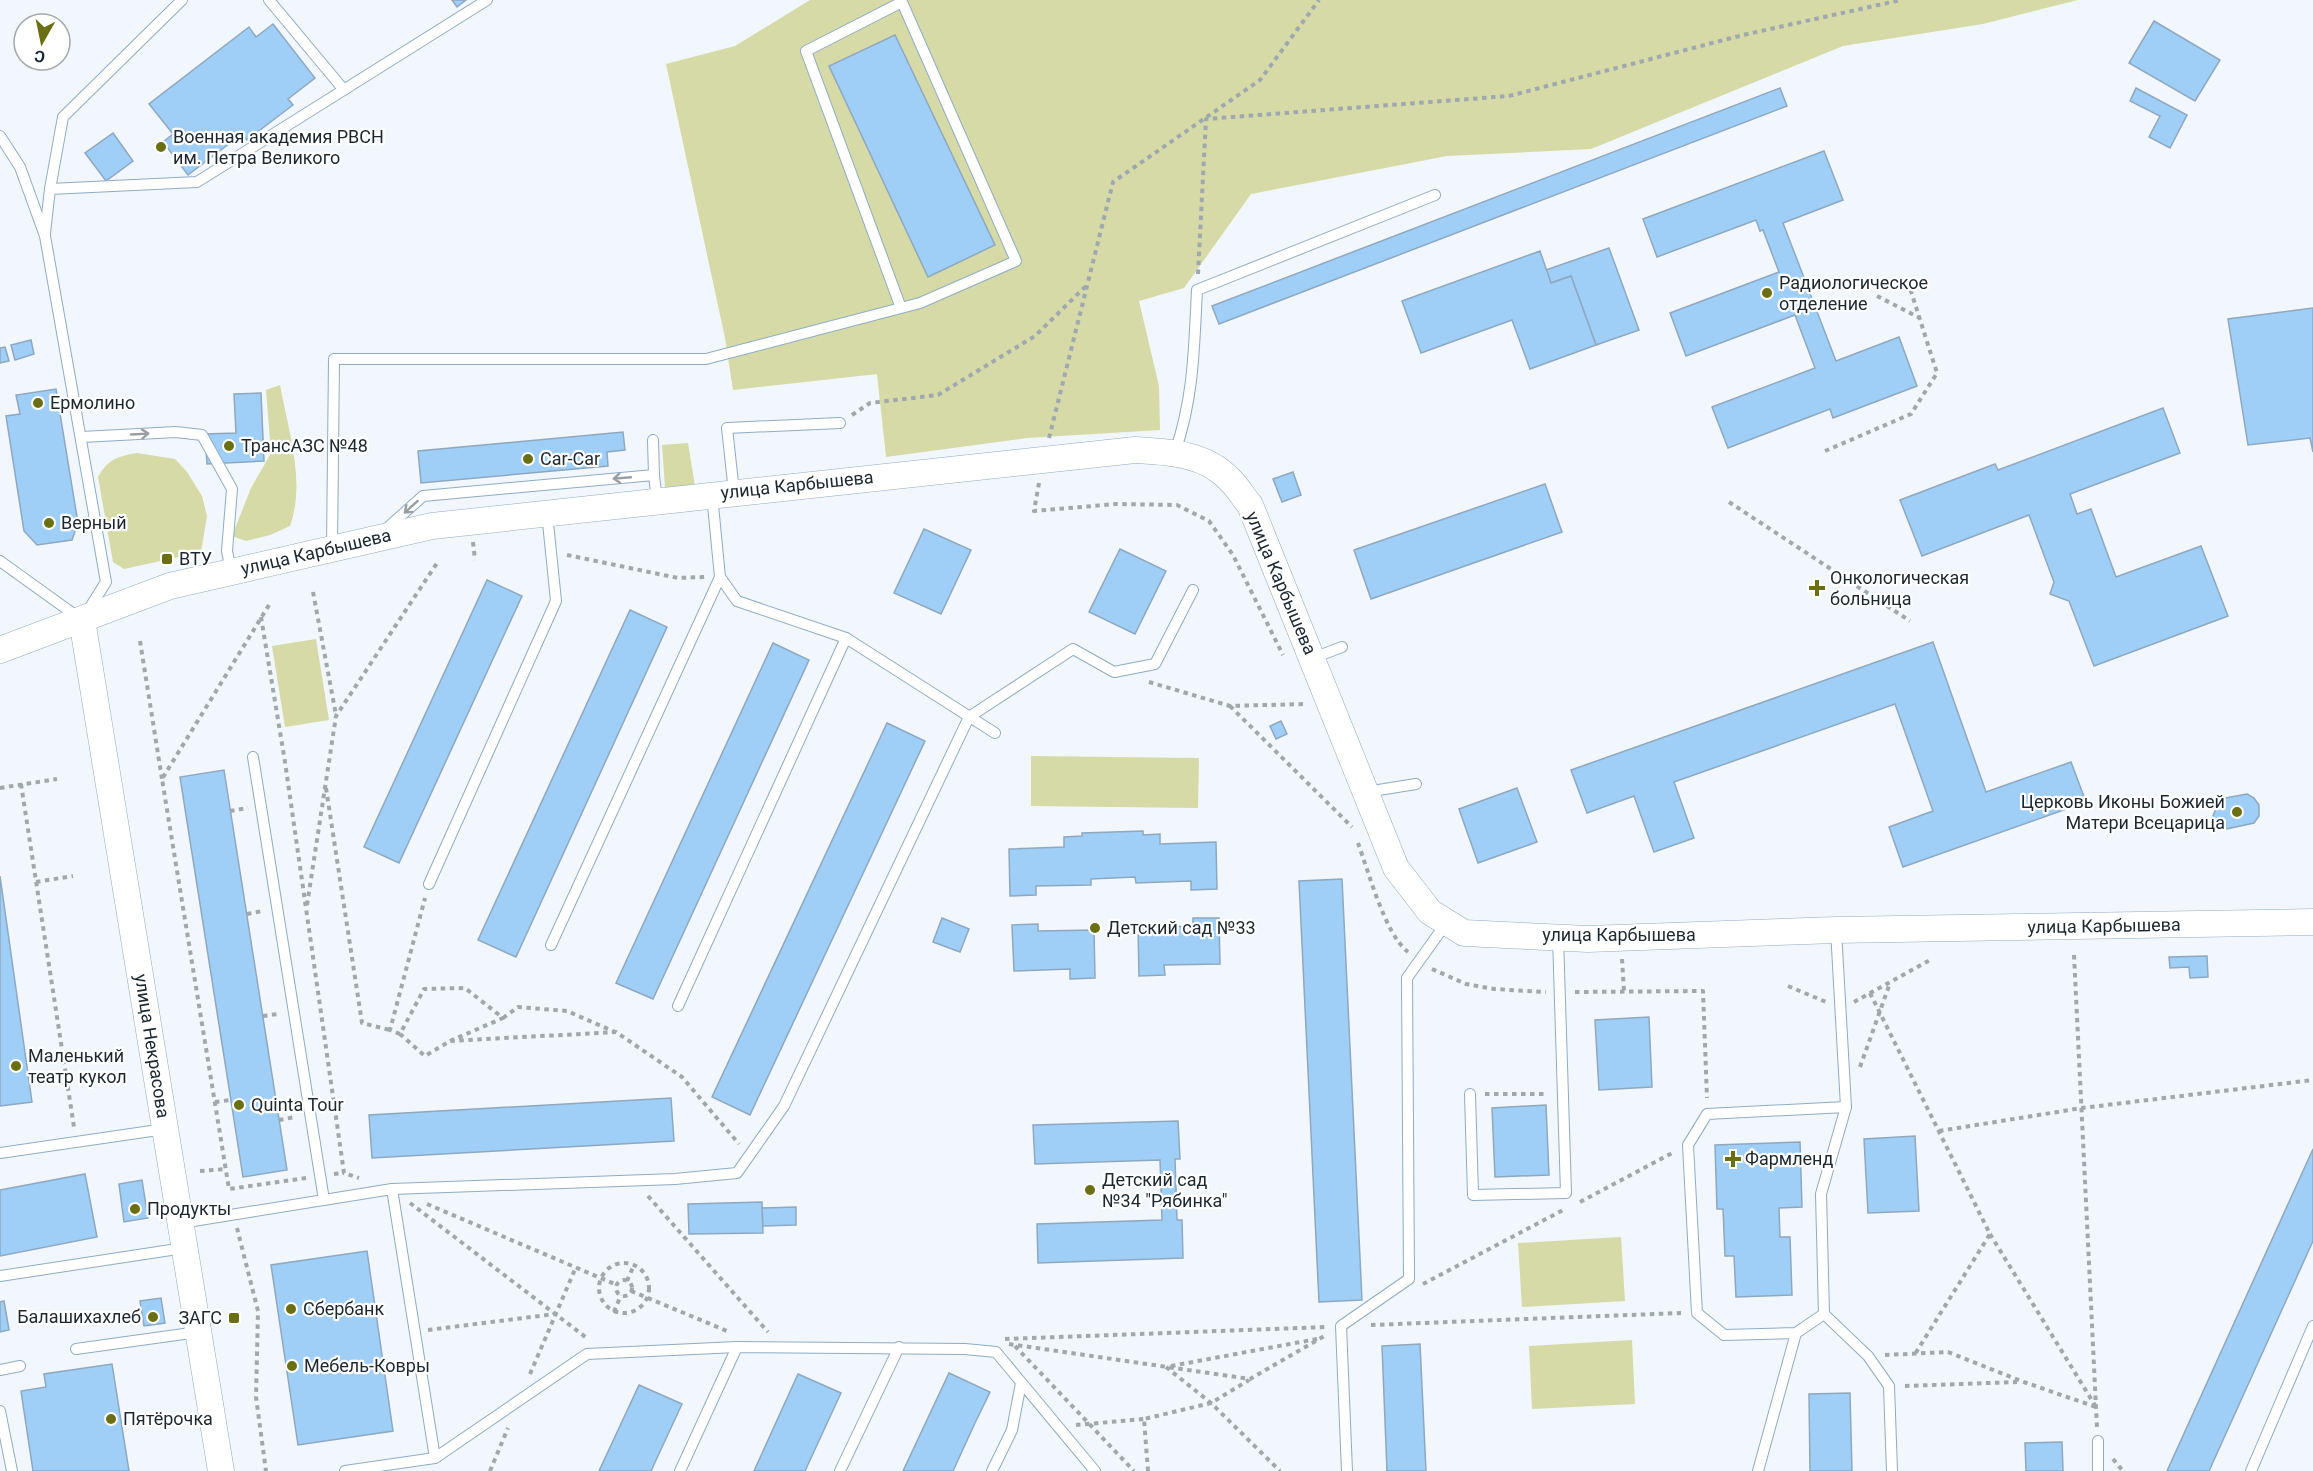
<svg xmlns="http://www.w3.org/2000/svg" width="2313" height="1471" viewBox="0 0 2313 1471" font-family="Roboto,sans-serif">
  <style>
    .green { fill: #d5daa7 }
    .building { fill: #9fcef7; stroke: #8ea8c0; stroke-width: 1.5 }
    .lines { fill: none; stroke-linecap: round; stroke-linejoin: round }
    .service-casing { stroke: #91abc3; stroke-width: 12 }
    .tertiary-casing { stroke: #91abc3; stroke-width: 27 }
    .path { stroke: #a0a8af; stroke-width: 4; stroke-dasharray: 4.5 4.5; stroke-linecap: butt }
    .service { stroke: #fff; stroke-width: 10 }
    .tertiary { stroke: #fff; stroke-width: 26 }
    .oneway { stroke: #999ea2 }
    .poi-dot { fill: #6b6f13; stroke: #fff; stroke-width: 2 }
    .labels { text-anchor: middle; stroke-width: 4.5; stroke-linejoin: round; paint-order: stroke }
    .poi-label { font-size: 18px; fill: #1c2730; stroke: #fff; text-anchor: start }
    .street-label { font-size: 18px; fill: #1c2730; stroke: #fff }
  </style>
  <rect width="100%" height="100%" fill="#f1f7fc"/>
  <!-- green -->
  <g class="green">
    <polygon points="810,0 2078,0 1983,24 1843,46 1591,149 1447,156 1251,194 1184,288 1139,301 1159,386 1160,430 1027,438 886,457 877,374 733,390 725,338 666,64 735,46"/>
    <path d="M280,385C288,430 306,481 290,526L270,535L246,541L232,536L251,488L271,453L266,390Z"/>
    <polygon points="688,443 695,486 665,488 662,445"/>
    <path d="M137,453L175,459L187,472L202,496L207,516L201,552L124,569L113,562L98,477C107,460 118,456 137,453Z"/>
    <polygon points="316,639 329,720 285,727 272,646"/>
    <polygon points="1031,756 1199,758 1198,808 1031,806"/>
    <polygon points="1621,1237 1625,1301 1522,1307 1518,1243"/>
    <polygon points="1632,1340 1635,1404 1532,1409 1529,1346"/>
  </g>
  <!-- building -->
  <g class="building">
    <polygon points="452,0 466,0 457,7"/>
    <polygon points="2154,21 2220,60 2195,101 2129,63"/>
    <polygon points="273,24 315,78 288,99 293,105 247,140 242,134 188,175 163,142 173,134 149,104 249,27 256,37"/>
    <polygon points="895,35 995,245 928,277 829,66"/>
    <polygon points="1780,88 1787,106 1219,324 1212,306"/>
    <polygon points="2136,88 2187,115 2170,148 2149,137 2160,116 2130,101"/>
    <polygon points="113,133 133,161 106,181 85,153"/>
    <polygon points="1824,151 1843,200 1783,223 1836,361 1899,337 1917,386 1833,418 1830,409 1728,448 1712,407 1815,368 1795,315 1686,356 1670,313 1779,272 1763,230 1760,231 1756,220 1657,257 1643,219"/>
    <polygon points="1609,248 1639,330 1596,345 1571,276 1551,283 1546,270"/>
    <polygon points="1540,251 1551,283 1571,276 1596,345 1530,369 1512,320 1421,353 1402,301"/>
    <polygon points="2313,308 2313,452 2310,438 2248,445 2228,319"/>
    <polygon points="31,340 34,354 15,360 11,345"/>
    <polygon points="5,347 9,361 0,363 0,348"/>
    <polygon points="56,389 78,523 72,540 37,545 24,531 6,416 20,414 16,395"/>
    <polygon points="261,393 264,461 207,464 205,434 236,433 234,394"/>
    <polygon points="2163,408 2180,453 2070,494 2077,514 2091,509 2116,577 2201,546 2228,616 2094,666 2069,601 2050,594 2054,582 2029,515 1922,556 1900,500 1995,464 1998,470"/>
    <polygon points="623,432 625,450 607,452 608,466 421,483 418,451"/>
    <polygon points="1293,472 1301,495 1282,502 1273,479"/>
    <polygon points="1545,484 1562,532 1371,599 1354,550"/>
    <polygon points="924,529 971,550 941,614 894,593"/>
    <polygon points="1120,549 1166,571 1135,634 1089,612"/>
    <polygon points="487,580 522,596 399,863 364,847"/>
    <polygon points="630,610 667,627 516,957 478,940"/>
    <polygon points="1933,642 1986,792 2071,762 2086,802 1903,867 1889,827 1933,811 1895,704 1674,782 1694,838 1654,852 1634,796 1587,813 1571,770"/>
    <polygon points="773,643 809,660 653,999 616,983"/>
    <polygon points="1281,721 1287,734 1276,739 1270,726"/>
    <polygon points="887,723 925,741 750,1115 712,1097"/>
    <polygon points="224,770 287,1170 243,1177 180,777"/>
    <polygon points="1517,788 1537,842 1478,863 1459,809"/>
    <polygon points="2247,794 2254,798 2259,805 2259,816 2254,823 2226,829 2225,825 2219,824 2213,816 2220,799"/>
    <polygon points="1143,831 1143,835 1160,834 1160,844 1216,842 1217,889 1191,890 1191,881 1136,883 1135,877 1091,879 1091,885 1036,886 1036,895 1010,896 1009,849 1064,847 1064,837 1082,836 1082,833"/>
    <polygon points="0,876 32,1102 0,1106"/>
    <polygon points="1342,879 1362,1300 1319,1302 1299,881"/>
    <polygon points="942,918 969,929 960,952 933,942"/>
    <polygon points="1193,918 1219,918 1220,964 1164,965 1165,975 1139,976 1138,928 1193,926"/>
    <polygon points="1038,924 1038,931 1094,930 1095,978 1070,979 1070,969 1014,971 1012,925"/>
    <polygon points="2207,956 2208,977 2190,978 2189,967 2170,968 2169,957"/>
    <polygon points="1649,1017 1652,1087 1599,1090 1595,1020"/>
    <polygon points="671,1098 674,1141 372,1158 369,1115"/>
    <polygon points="1546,1105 1549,1175 1495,1177 1492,1108"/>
    <polygon points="1178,1121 1180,1159 1175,1159 1177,1220 1182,1220 1183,1258 1038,1263 1037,1224 1162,1220 1160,1160 1035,1164 1033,1125"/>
    <polygon points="1915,1136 1919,1211 1868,1213 1864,1139"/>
    <polygon points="1800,1142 1802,1207 1779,1208 1780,1237 1790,1237 1792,1295 1736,1297 1734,1256 1725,1256 1723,1209 1717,1209 1715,1145"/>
    <polygon points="2313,1149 2313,1241 2209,1471 2167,1471"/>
    <polygon points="85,1174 97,1237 0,1256 0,1190"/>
    <polygon points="142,1180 148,1218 124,1222 119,1184"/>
    <polygon points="762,1202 763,1233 689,1234 688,1204"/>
    <polygon points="796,1207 796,1225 763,1226 762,1208"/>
    <polygon points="367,1251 393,1431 298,1445 271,1265"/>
    <polygon points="161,1298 165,1323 144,1326 140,1301"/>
    <polygon points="4,1301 9,1330 0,1332 0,1302"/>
    <polygon points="1420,1344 1426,1471 1387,1471 1382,1346"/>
    <polygon points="112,1364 129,1471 33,1471 21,1391 46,1387 44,1374"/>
    <polygon points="949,1373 990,1392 975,1423 953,1471 903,1471"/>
    <polygon points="798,1374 841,1393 805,1471 754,1471"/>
    <polygon points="639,1385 682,1404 651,1471 599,1471"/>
    <polygon points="1850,1393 1852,1471 1810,1471 1809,1394"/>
    <polygon points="2062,1442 2063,1471 2026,1471 2025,1443"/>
  </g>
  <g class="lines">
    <!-- service casing -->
    <g class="service-casing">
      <g id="service">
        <polyline points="269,0 344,90"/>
        <polyline points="0,136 20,167 45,236 106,582 82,620 0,561"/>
        <polyline points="50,189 63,117 182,0"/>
        <polyline points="45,233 50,189 197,182 487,0"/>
        <polyline points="82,437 176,432 202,435 232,489 227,551 231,571"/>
        <polyline points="653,440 654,475"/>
        <path d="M1175,452C1194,397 1194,347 1197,290L1435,195"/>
        <polyline points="734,492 727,428 840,423"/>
        <polyline points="385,530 423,496 654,475 657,501"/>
        <polyline points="332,547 334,359 706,359 901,308 920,303 1016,261 902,2 806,51 901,308"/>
        <polyline points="720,577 737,601 846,638 995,733"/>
        <polyline points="1313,658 1342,647"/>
        <polyline points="253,757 324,1200"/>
        <polyline points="1366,792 1416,784"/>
        <polyline points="429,884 556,601 547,513"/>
        <polyline points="551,945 720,577 712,495"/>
        <polyline points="678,1006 846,638"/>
        <polyline points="1470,1094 1473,1195 1566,1193 1558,937"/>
        <polyline points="1846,1107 1707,1114 1688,1145 1697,1313 1724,1335 1796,1333 1824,1314 1868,1356 1889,1386 1892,1471"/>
        <polyline points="0,1153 165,1129"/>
        <polyline points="392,1189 675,1179 737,1173 784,1106 969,717 1073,649 1114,672 1155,664 1193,590"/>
        <polyline points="181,1223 392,1189 435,1458"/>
        <polyline points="0,1276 184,1248"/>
        <polyline points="1824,1314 1821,1194 1846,1107 1836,930"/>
        <polyline points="76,1349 198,1332"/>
        <polyline points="0,1370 20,1366"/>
        <polyline points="0,1411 12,1471"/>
        <polyline points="2098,1441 2098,1471"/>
        <polyline points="345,1471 435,1458 587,1354 737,1347 965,1349 996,1352 1095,1471"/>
        <polyline points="680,1471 737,1347"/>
        <polyline points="840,1471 899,1347"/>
        <polyline points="992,1471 1012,1430 1021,1383"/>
        <polyline points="1347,1471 1341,1326 1409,1279 1407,978 1447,922"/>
        <polyline points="1758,1471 1796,1333"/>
        <polyline points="2251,1471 2313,1326"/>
      </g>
    </g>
    <!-- tertiary casing -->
    <g class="tertiary-casing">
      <g id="tertiary">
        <polyline points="82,620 221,1471"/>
        <path d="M0,650L170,586L432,526L1135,450C1168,452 1205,453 1229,479C1237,486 1243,497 1250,505L1396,868L1430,912L1464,933L1588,939L1836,930L2313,922"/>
      </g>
    </g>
    <!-- path -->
    <g class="path">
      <polyline points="1198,274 1206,119 1509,96 1743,35 1901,0"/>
      <polyline points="1877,296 1920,318"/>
      <polyline points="852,415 870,403 938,395 1035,336 1088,284"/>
      <polyline points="1049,438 1113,182 1260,80 1319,0"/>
      <polyline points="1825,451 1911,414 1937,373 1909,285"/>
      <polyline points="1039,483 1034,511 1116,504 1177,505 1209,521 1233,555 1283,655"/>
      <polyline points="1729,502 1910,621"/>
      <polyline points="473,542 475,560"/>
      <polyline points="567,555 678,578 705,577"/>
      <polyline points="313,592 336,715"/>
      <polyline points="269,605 162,779 229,1189 306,1178"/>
      <polyline points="261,617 285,762 344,1173 359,1178"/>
      <polyline points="140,641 162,779"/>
      <polyline points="1149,682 1230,706 1304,704"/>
      <polyline points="1230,706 1352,827"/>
      <polyline points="21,784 74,1127"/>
      <polyline points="0,788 57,779"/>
      <polyline points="326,788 362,1023 390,1030"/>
      <polyline points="230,811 248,808"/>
      <path d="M1358,843C1369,873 1385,934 1408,952"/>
      <polyline points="36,882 73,876"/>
      <polyline points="307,905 336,716 437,563"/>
      <polyline points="247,914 262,911"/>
      <polyline points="2074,955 2097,1428"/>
      <polyline points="1622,959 1624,991"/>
      <polyline points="1432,969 1466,984 1494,989 1546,992"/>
      <polyline points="1788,986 1826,1002"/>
      <polyline points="1575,992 1703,991 1707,1098"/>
      <polyline points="1870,993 1990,1234 1915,1354"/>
      <polyline points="1854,1002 1930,960"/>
      <polyline points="263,1016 278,1014"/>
      <polyline points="503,1018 518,1007 567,1011 615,1032"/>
      <polyline points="400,1034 390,1030 425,898"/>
      <polyline points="450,1041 503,1018 465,988 424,989 400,1034 425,1056 450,1041 616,1032 682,1077 739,1144"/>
      <polyline points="1860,1067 1890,983"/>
      <polyline points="1485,1094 1547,1094"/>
      <polyline points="215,1102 231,1100"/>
      <polyline points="279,1120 295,1117"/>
      <polyline points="1939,1131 2082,1108 2313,1080"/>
      <polyline points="200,1171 226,1169"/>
      <polyline points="334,1174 344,1173"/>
      <polyline points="648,1196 768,1332"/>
      <polyline points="1580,1202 1674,1152"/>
      <polyline points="410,1203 588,1339"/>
      <polyline points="427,1204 617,1285"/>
      <polyline points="237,1228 258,1311 256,1397 266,1471"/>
      <polyline points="1990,1234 2096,1407"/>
      <circle cx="624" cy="1288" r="25"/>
      <circle cx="624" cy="1288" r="8"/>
      <polyline points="627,1281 634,1265"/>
      <polyline points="1423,1284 1565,1209"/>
      <polyline points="631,1291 727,1331"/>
      <polyline points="614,1312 621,1295"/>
      <polyline points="1371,1325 1681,1313"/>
      <polyline points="428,1330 555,1314"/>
      <polyline points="1005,1339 1327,1327"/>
      <polyline points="1009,1344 1250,1379 1326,1335"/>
      <polyline points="1015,1346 1134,1471"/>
      <polyline points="1885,1355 1948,1352 2021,1381 2096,1407"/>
      <polyline points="1171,1366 1317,1339"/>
      <polyline points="1166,1367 1211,1403 1280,1471"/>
      <polyline points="530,1374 576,1267"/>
      <polyline points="1905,1386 2017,1382"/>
      <polyline points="1076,1425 1144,1419"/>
      <polyline points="2113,1459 2123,1471"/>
      <polyline points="490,1471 508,1428"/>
      <polyline points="1148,1471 1144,1419 1211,1403 1249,1380"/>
    </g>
    <!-- service -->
    <use href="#service" class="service"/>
    <!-- tertiary -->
    <use href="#tertiary" class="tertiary"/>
  </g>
  <!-- one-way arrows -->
  <defs><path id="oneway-shaft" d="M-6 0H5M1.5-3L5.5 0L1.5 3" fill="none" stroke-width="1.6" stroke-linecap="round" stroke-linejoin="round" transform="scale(1.5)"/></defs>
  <g class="oneway">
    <use href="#oneway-shaft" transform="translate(140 434) rotate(-3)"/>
    <use href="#oneway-shaft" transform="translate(622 478) rotate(175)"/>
    <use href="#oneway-shaft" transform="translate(411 507) rotate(138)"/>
  </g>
  <!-- markers -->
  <g class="poi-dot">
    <circle cx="161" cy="147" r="6"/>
    <circle cx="1767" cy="293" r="6"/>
    <circle cx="38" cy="403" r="6"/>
    <circle cx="229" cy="446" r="6"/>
    <circle cx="528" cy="459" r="6"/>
    <circle cx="49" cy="523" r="6"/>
    <rect x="161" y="553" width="12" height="12" rx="3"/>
    <path d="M1814 579h6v6h6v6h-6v6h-6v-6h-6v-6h6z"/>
    <circle cx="2237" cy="812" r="6"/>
    <circle cx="1095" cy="928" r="6"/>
    <circle cx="16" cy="1066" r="6"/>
    <circle cx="239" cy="1105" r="6"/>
    <path d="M1730 1150h6v6h6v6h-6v6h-6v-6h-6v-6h6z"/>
    <circle cx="1090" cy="1190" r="6"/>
    <circle cx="135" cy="1209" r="6"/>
    <circle cx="291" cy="1309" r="6"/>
    <circle cx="153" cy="1317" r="6"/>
    <rect x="228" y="1312" width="12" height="12" rx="3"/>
    <circle cx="292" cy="1366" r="6"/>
    <circle cx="111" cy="1419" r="6"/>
  </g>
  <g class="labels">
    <!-- poi labels -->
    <g class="poi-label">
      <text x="173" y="143">Военная академия РВСН<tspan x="173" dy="21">им. Петра Великого</tspan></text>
      <text x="1779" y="289">Радиологическое<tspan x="1779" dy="21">отделение</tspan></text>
      <text x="50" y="409">Ермолино</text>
      <text x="241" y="452">ТрансАЗС №48</text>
      <text x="540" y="465">Car-Car</text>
      <text x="61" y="529">Верный</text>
      <text x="179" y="565">ВТУ</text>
      <text x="1830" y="584">Онкологическая<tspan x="1830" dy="21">больница</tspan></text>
      <text x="2225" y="808" text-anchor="end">Церковь Иконы Божией<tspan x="2225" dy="21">Матери Всецарица</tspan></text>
      <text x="1107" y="934">Детский сад №33</text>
      <text x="28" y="1062">Маленький<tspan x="28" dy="21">театр кукол</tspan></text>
      <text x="251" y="1111">Quinta Tour</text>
      <text x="1745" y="1165">Фармленд</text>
      <text x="1102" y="1186">Детский сад<tspan x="1102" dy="21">№34 "Рябинка"</tspan></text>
      <text x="147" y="1215">Продукты</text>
      <text x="303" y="1315">Сбербанк</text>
      <text x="141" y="1323" text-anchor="end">Балашихахлеб</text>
      <text x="222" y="1324" text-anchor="end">ЗАГС</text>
      <text x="304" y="1372">Мебель-Ковры</text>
      <text x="123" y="1425">Пятёрочка</text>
    </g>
    <!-- street labels -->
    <g class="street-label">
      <text transform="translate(797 485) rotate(-6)" y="6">улица Карбышева</text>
      <text transform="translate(316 552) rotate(-13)" y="6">улица Карбышева</text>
      <text transform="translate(1281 583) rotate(67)" y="6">улица Карбышева</text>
      <text transform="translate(2104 926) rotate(-1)" y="6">улица Карбышева</text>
      <text x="1619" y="941">улица Карбышева</text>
      <text transform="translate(152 1046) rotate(81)" y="6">улица Некрасова</text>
    </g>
  </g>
  <!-- north arrow -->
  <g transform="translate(42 42) rotate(189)"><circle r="28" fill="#ffffff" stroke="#a4a9ac" stroke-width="1.5"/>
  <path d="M0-4.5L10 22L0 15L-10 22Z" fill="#6b6f13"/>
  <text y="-9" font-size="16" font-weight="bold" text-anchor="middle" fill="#1c2730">С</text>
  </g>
</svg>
